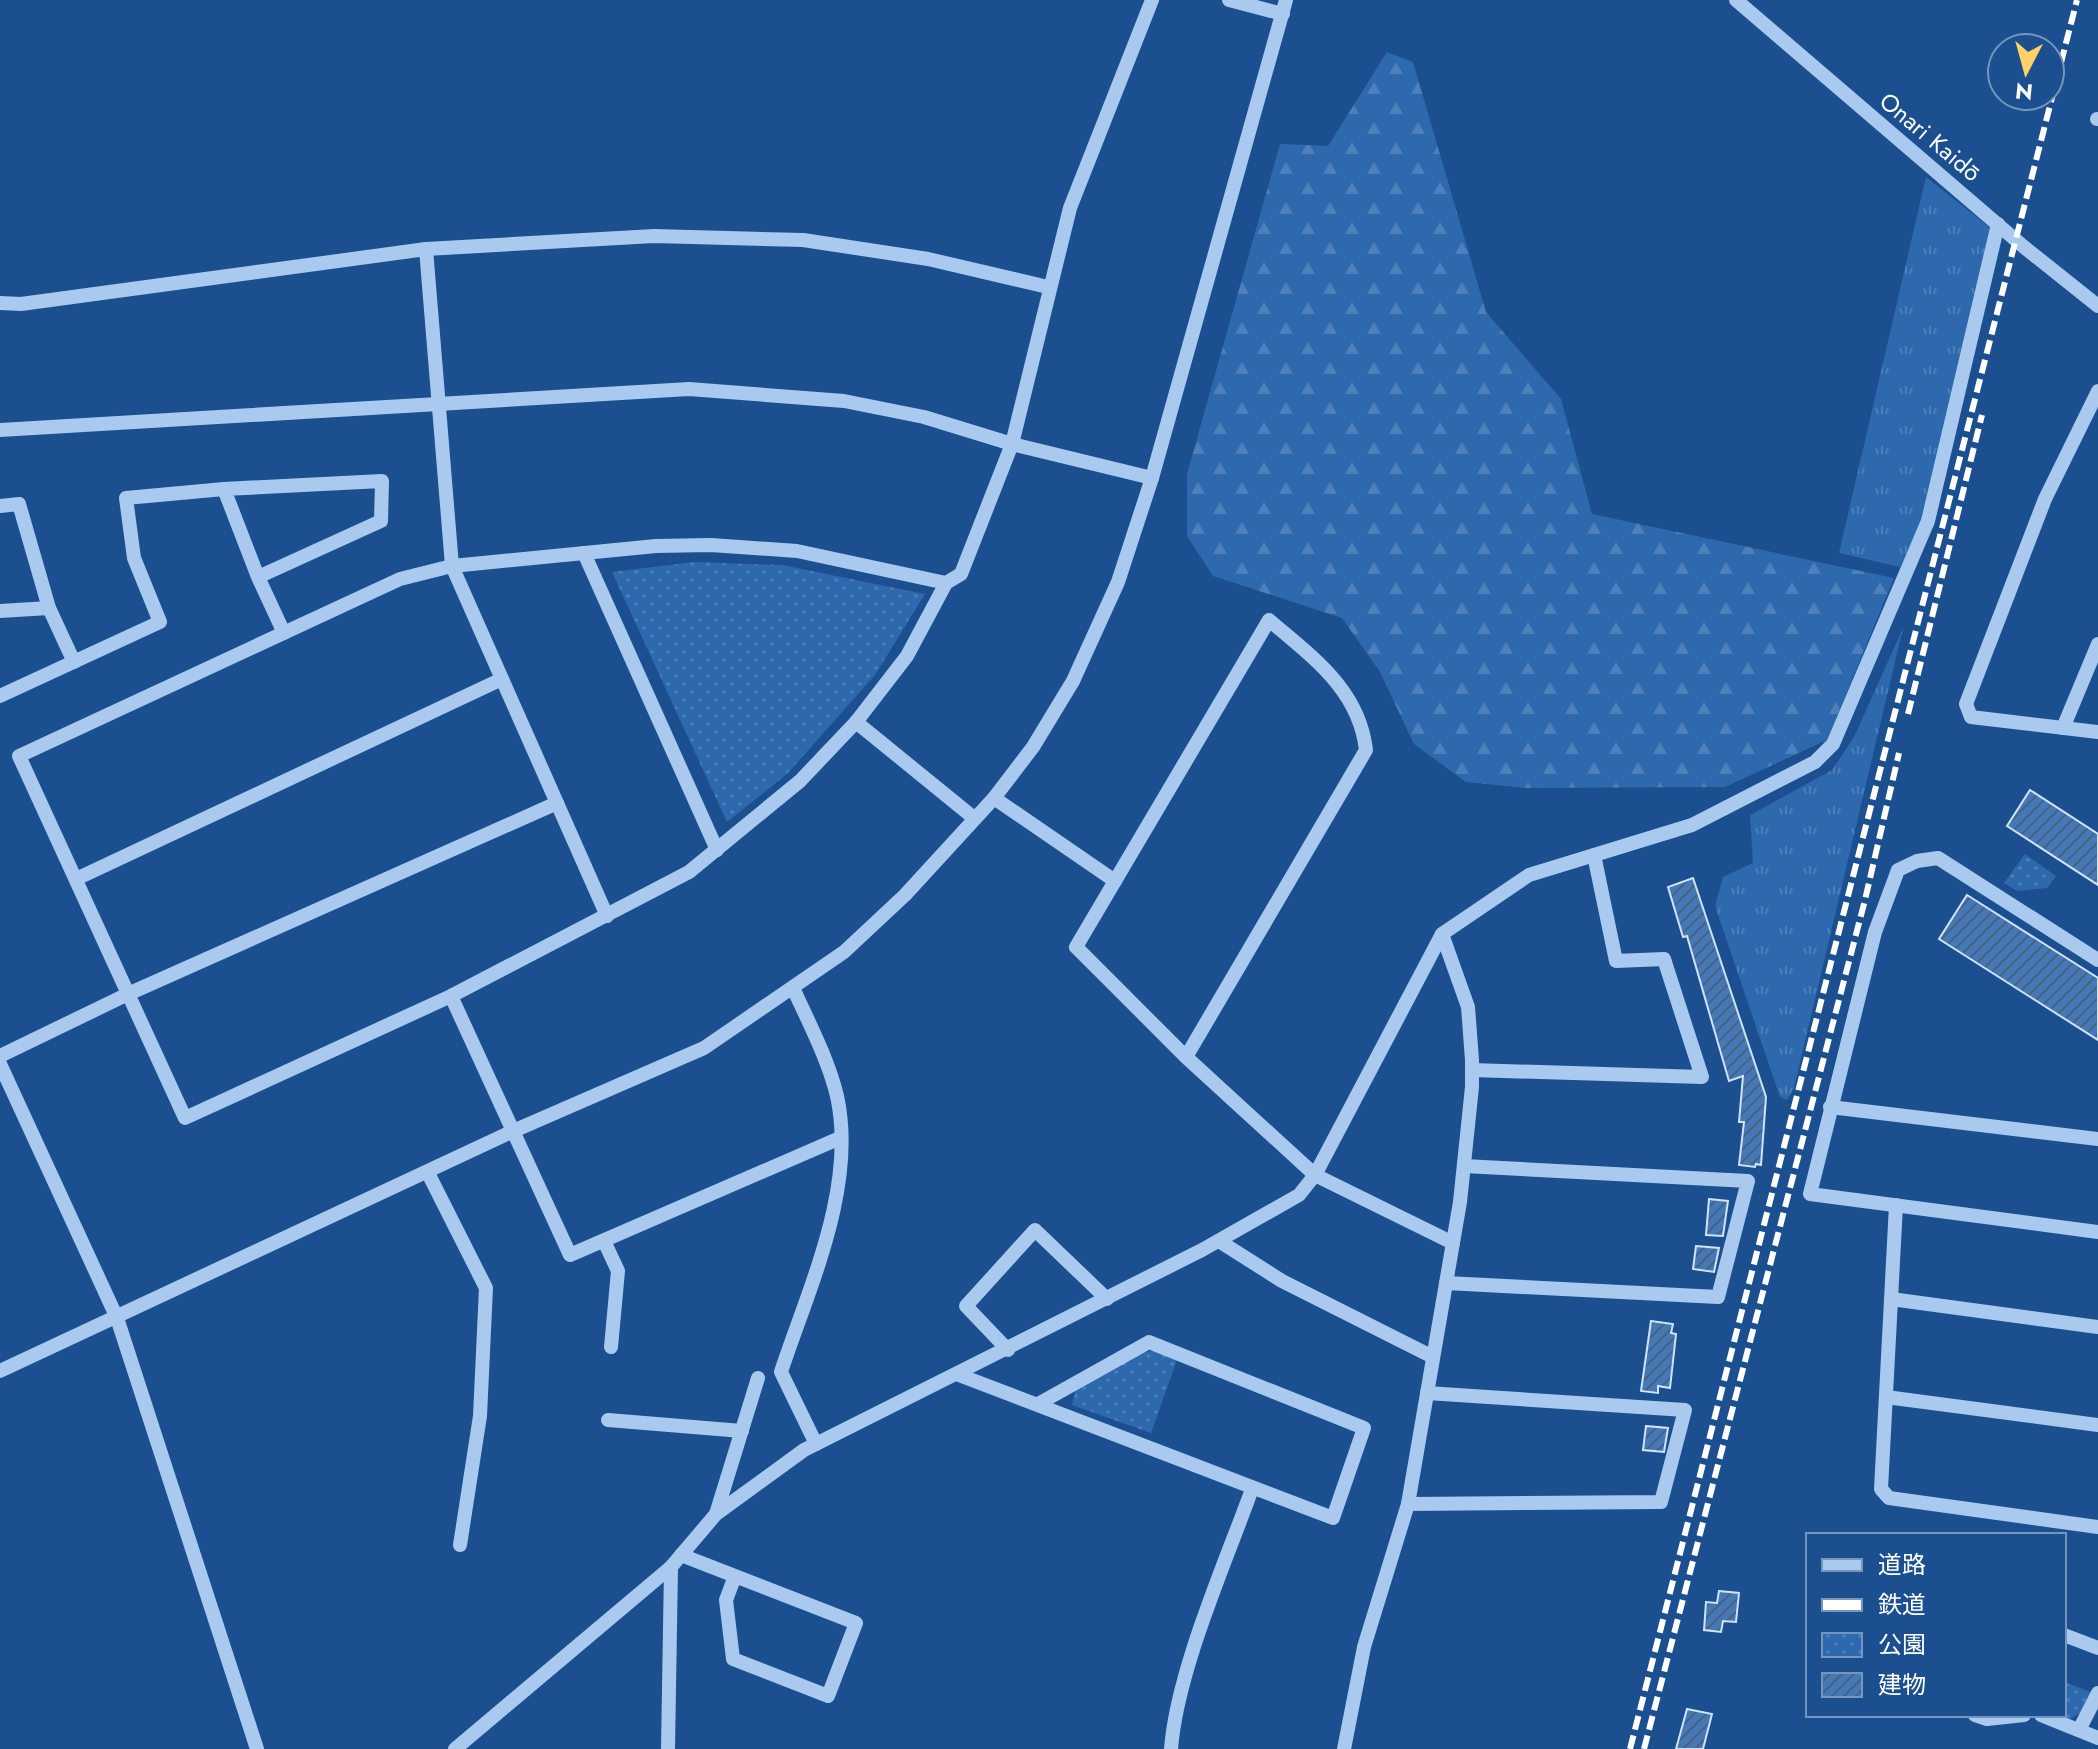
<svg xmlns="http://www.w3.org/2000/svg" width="2098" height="1749" viewBox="0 0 2098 1749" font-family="Jost,'Noto Sans JP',sans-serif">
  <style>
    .grass { fill: url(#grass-tufts) }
    .forest { fill: url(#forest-firs) }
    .park { fill: url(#park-dots) }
    .building { fill: url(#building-hatch); stroke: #cfe3fa; stroke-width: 2 }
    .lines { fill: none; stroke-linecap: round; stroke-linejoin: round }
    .minor { stroke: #a9c9ee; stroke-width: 14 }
    .rail { stroke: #fff; stroke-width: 6; stroke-dasharray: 14 6; stroke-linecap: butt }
    .labels { text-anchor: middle; stroke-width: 6; stroke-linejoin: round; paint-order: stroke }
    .street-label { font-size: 24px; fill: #fff; stroke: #1b4f8f }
  </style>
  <defs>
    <pattern id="grass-tufts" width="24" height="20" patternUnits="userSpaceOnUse" patternTransform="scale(2)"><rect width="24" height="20" fill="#2e69ad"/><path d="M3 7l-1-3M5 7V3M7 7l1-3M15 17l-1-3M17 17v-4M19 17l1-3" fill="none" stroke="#4d80b9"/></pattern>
    <pattern id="forest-firs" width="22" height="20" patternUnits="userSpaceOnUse" patternTransform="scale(2)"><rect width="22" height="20" fill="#2e69ad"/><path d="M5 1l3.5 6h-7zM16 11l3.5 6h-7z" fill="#4d80b9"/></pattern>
    <pattern id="park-dots" width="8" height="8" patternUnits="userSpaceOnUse" patternTransform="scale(2)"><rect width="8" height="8" fill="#2e69ad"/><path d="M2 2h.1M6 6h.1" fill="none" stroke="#4d80b9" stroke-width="1.8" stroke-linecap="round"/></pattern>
    <pattern id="building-hatch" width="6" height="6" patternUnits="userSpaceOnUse" patternTransform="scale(2)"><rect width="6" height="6" fill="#4478b7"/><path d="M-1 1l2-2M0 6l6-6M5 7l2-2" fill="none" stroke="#486282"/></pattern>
  </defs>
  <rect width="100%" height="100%" fill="#1b4f8f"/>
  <!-- grass -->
  <g class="grass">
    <polygon points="1926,177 1993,230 1924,515 1900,567 1839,553"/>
    <polygon points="1903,628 1794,1088 1787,1100 1780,1097 1715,906 1723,877 1753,863 1750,815 1832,770 1854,737"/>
  </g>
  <!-- forest -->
  <polygon class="forest" points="1387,52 1413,62 1486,312 1561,399 1592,514 1894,578 1827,740 1725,787 1527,788 1466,782 1414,744 1380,672 1342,618 1213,576 1187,536 1187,474 1280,144 1328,146"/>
  <!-- park -->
  <g class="park">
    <polygon points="694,562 782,565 925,594 875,675 787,774 727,822 612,572"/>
    <polygon points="2025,854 2056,876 2047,888 2017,891 2004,883"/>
    <polygon points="1158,1350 1178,1357 1151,1433 1072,1405 1076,1387 1145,1352"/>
    <polygon points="2064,1682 2091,1692 2080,1713 2070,1719 2058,1715 2064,1715"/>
  </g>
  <!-- building -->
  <g class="building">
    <polygon points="2030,790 2098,834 2098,885 2007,826"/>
    <polygon points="1693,878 1766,1097 1761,1165 1756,1164 1755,1167 1739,1165 1744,1122 1739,1122 1743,1076 1729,1081 1687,936 1683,937 1668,887"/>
    <polygon points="1967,895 2098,978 2098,1040 1939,939"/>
    <polygon points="1709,1199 1728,1201 1723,1236 1706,1235"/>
    <polygon points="1696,1246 1719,1248 1714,1272 1693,1269"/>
    <polygon points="1651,1321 1673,1324 1671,1333 1676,1334 1670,1388 1658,1386 1658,1393 1641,1391"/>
    <polygon points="1646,1426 1668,1428 1664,1452 1643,1450"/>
    <polygon points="1719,1591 1739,1593 1736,1622 1723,1621 1721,1632 1704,1630 1706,1602 1717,1603"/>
    <polygon points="1687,1709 1712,1714 1703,1749 1676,1749"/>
  </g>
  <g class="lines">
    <!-- minor -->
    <g class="minor">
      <polyline points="1229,0 1283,14"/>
      <polyline points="1736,0 2024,247 2098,306"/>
      <polyline points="2097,119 2098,119"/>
      <polyline points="426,249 452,566 607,916"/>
      <polyline points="0,303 21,304 426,249 654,236 803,240 928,259 1048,287"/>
      <polyline points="2098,391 2045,499 1966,704 1971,717 2098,732"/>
      <polyline points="0,430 689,389 844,401 924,417 1012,444 1152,478"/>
      <polyline points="0,506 19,504 49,608 74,662"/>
      <polyline points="584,553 717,850"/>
      <polyline points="258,577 224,489 382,481 381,521 258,577 284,633"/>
      <polyline points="946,583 797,551 711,545 656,546 452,566 400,579 19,756 185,1118 451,996 689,872 800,781 856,722 907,656 946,583 961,574 1012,444 1070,208 1152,0"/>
      <polyline points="0,611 49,608"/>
      <polyline points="0,696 160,622 134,558 126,498 224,489"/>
      <polyline points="856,722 974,818"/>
      <polyline points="2063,728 2098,644"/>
      <polyline points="994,798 1115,881"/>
      <polyline points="76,879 502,679"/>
      <polyline points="2098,960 1938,858 1917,861 1898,870 1875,932 1810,1194 2098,1232"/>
      <path d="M793,988C809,1023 828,1059 837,1096C857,1187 809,1287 781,1372L816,1444"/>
      <polyline points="451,996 570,1255 840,1138"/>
      <polyline points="0,1056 128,994 557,803"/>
      <path d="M1186,1057L1366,750C1359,689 1312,657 1269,620L1076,947L1186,1057L1315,1175L1453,1243"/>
      <polyline points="0,1064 117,1318 257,1749"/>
      <polyline points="1472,1070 1702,1077 1664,959 1616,961 1594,855"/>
      <polyline points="1830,1107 2098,1139"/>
      <polyline points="428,1173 486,1288 480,1416 460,1545"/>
      <polyline points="1896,1205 1881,1489 1889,1498 2098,1527"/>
      <polyline points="604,1241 618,1271 611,1347"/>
      <polyline points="1219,1241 1282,1281 1433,1357"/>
      <polyline points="1446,1283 1718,1297 1748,1181 1464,1166"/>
      <polyline points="1891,1299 2098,1327"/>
      <polyline points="1008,1350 966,1306 1035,1230 1107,1299"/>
      <polyline points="0,1371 511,1132 704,1048 844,952 905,895 994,798 1033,747 1073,681 1118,582 1152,478 1286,0"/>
      <polyline points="959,1375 1333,1518 1364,1428 1149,1342 1038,1404"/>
      <polyline points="1886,1397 2098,1425"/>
      <polyline points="608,1420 742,1431"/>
      <polyline points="1408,1504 1661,1502 1685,1410 1427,1393"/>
      <polyline points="716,1514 758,1378"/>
      <polyline points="681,1555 735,1576 726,1600 733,1659 828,1696 856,1623 735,1576"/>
      <polyline points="2064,1635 2098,1648"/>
      <polyline points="1975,1715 1987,1719 2024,1715"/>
      <polyline points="2041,1715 2098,1738"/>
      <polyline points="2079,1730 2098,1693"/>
      <polyline points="455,1749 671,1567 716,1514 804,1450 1202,1250 1299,1195 1315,1175 1442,934 1529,875 1692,825 1815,762 1833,744 1928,521 1998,224"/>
      <polyline points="668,1749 671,1567"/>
      <path d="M1171,1749C1177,1671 1225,1564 1252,1489"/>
      <polyline points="1344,1749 1364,1647 1408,1504 1460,1202 1472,1087 1472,1060 1468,1007 1442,934"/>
    </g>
    <!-- rail -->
    <g class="rail">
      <polyline points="1908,714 1982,415"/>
      <polyline points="1630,1749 2077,0"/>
      <polyline points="1644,1749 1865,900 1899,753"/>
    </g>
  </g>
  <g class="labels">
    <!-- street labels -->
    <g class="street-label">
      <text transform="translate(1930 137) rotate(40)" y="8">Onari Kaidō</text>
    </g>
  </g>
  <!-- legend -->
  <rect x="1806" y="1533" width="260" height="184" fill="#1b4f8f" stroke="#7695bc" stroke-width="2"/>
  <rect x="1822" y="1559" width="40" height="12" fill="#a9c9ee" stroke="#7695bc" stroke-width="2"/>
  <text x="1878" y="1573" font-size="24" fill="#ffffff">道路</text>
  <rect x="1822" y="1599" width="40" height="12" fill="#ffffff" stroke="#7695bc" stroke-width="2"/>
  <text x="1878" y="1613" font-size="24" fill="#ffffff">鉄道</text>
  <rect x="1822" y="1633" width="40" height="24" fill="url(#park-dots)" stroke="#7695bc" stroke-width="2"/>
  <text x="1878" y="1653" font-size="24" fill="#ffffff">公園</text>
  <rect x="1822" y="1673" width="40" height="24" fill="url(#building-hatch)" stroke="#7695bc" stroke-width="2"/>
  <text x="1878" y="1693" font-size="24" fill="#ffffff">建物</text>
  <!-- north arrow -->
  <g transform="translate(2026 72) rotate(186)"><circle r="38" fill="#1b4f8f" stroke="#7695bc" stroke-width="2"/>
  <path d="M0-6L14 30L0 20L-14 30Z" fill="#ffd166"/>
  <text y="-12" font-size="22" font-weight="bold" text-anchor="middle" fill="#ffffff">N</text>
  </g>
</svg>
